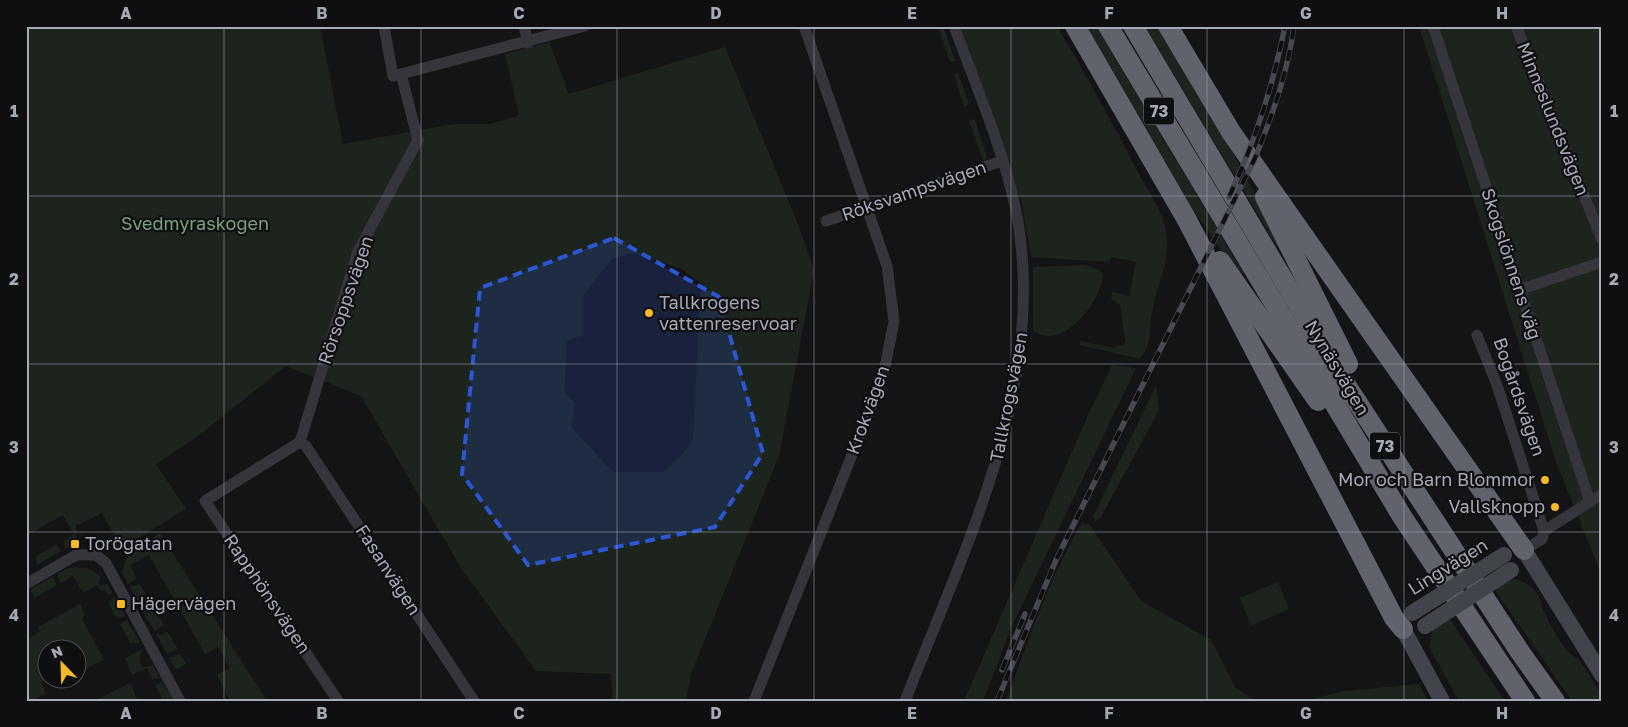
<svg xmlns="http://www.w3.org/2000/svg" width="1628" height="727" viewBox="0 0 1628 727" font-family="'Golos Text',sans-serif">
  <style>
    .green { fill: #1c241d; fill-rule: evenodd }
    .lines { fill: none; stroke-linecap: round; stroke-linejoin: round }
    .street { stroke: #35353b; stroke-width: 11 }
    .secondary { stroke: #42444b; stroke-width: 16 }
    .highway { stroke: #60636c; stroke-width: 20 }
    .rail-casing { stroke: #474950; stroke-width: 5.5 }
    .rail { stroke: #0f0f11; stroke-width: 4; stroke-dasharray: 11; stroke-linecap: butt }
    .secondary-bridge { stroke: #42444b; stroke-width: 16 }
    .marked { fill: #2b57d5; fill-opacity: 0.2; stroke: #2b57d5; stroke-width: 4; stroke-dasharray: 10 6; stroke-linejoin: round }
    .grid { fill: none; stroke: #a5aab6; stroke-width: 1; stroke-opacity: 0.55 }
    .poi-dot { fill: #f8b929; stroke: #0f0f11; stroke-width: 2 }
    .labels { text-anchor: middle; stroke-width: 4.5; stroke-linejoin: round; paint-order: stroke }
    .shield { fill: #0f0f11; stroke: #787c84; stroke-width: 1 }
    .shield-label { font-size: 16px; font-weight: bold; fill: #a5aab6 }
    .street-label { font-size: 18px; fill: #a5aab6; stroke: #0f0f11 }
    .park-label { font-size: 18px; fill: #7ba27f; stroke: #0f0f11 }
    .poi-label { font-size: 18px; fill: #a5aab6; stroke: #0f0f11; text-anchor: start }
    .neatline { fill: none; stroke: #a5aab6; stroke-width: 2 }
    .grid-label { font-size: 16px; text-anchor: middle; font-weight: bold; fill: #a5aab6 }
  </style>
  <rect width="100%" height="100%" fill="#141416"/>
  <!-- green -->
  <g class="green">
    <path d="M26,26H320L343,144L454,124H491L519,115L505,54L549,42L569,94L725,47L798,224L814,270L779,456L691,674L686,701H613L611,674L536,671L461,568L361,396L286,366L198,436L156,464L186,509L122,548L102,513L78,525L76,524C77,537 76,543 65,549L64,541L74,534L63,515L26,536ZM631,253L680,268L701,283L693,439L686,450L664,472H613L571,427L575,403L565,393L566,341L583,335V295L612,259Z"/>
    <path d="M959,26H1057C1086,75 1114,125 1140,176C1150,194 1166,217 1167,238C1169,265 1156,287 1152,313C1148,333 1154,340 1140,359L1080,345V341L1114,348L1116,345L1123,346L1125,341L1120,305L1111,299L1112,292L1129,296L1136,262L1111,257L1109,262L1031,257L1022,204Z"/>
    <polygon points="1083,26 1096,26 1243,272 1239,275 1182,194"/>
    <path d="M1145,26H1158C1203,99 1246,172 1283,249L1280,252Z"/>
    <polygon points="1419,26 1602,26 1602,576 1556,462"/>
    <polygon points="944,28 955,61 950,62 939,30"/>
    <polygon points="958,73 969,104 964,106 954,75"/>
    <polygon points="975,119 987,157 984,163 969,121"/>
    <path d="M1083,265L1098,269L1103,274C1103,296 1073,337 1048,336C1043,336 1037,333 1033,331V267Z"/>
    <polygon points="1112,365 1136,368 1012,626 983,701 964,701 1088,415"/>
    <polygon points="1156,386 1159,408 1157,414 1101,517 1095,522 1093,516"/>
    <path d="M1082,522L1090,525L1141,601L1211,640L1235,687L1255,701H1006C1028,640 1050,578 1082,522Z"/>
    <polygon points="160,533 267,701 230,701 217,675 230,668 218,647 205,654 149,555 130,565 137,579 128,584 122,572 128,554"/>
    <polygon points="57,544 61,551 37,565 36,556"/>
    <polygon points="76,567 86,568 101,575 98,582 101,586 107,584 112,592 108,595 105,590 101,591 97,585 83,593 73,576 61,583 57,574 65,569"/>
    <polygon points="52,577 57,585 35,598 30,590"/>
    <path d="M1515,579C1523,582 1530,584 1535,591C1539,595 1541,603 1543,609C1550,624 1563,653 1579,659L1602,695V701H1572L1495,590L1506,581Z"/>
    <polygon points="1278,582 1289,609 1251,626 1240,598"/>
    <polygon points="140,584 151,603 141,608 130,587"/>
    <polygon points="114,597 126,616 116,618 108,602"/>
    <polygon points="80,604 85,614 82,619 104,660 78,672 78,650 48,650 47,679 41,682 46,693 36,698 35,701 26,701 26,639 41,631 38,627"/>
    <polygon points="154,607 164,625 155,631 142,611"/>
    <polygon points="1447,619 1451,621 1505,701 1459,701 1429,647 1432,631"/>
    <polygon points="127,620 139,641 139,643 130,643 120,624"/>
    <polygon points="167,631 178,649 167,654 156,634 162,635"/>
    <path d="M143,649C140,656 138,659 142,667L153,666L160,678L152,679L147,668L132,675L125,658Z"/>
    <polygon points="180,654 186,664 176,670 169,658"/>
    <polygon points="162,682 173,700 163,701 155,685"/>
    <polygon points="130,683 138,701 94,701"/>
    <polygon points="1419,684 1428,701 1305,701 1343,691"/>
  </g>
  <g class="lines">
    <!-- street -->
    <g class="street">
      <polyline points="384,26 393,76 585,26"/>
      <polyline points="524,26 528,43"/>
      <polyline points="1433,26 1590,502"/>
      <polyline points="1516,26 1602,240"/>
      <polyline points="826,221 1002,161"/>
      <polyline points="1519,290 1602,262"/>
      <polyline points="1477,335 1497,385 1544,531 1542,539 1524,550"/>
      <polyline points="300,442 306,446 474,701"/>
      <polyline points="1544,531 1602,494"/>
      <polyline points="26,584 76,555 96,555 106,563 180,701"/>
      <polyline points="338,701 205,501 300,442 358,251 418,140 401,74"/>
      <polyline points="754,701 883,377 894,321 887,266 804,26"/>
      <path d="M905,701C966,544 1051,378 1015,206C1002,146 975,84 954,26"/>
    </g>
    <!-- secondary -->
    <g class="secondary">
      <polyline points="1524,550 1602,675"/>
      <polyline points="1403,629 1442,701"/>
    </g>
    <!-- highway -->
    <g class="highway">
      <polyline points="1075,26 1187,220 1394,618 1403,629"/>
      <polyline points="1108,26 1403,518 1525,701"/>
      <polyline points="1133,26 1344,382 1520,652 1555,701"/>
      <polyline points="1168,26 1231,132 1524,550"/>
      <polyline points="1265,197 1348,364"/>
      <polyline points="1220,261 1318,401"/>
    </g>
    <!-- rail casing -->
    <g class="rail-casing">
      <g id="rail">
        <path d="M1229,197C1255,142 1273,86 1285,26"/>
        <polyline points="1002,670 1025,614"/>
        <path d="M997,701L1056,560L1255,158C1272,116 1288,72 1294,26"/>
      </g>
    </g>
    <!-- rail -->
    <use href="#rail" class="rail"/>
    <!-- secondary-bridge -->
    <g class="secondary-bridge">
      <polyline points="1412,613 1504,555"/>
      <polyline points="1425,626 1511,570"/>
    </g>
  </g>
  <!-- marked area -->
  <path class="marked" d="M614,238L719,297L763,453L715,527L528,565L462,474L480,288Z"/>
  <!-- grid -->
  <path class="grid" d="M224,26V701M421,26V701M617,26V701M814,26V701M1011,26V701M1207,26V701M1404,26V701M26,196H1602M26,364H1602M26,532H1602"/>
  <!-- markers -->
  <g class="poi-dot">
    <circle cx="649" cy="313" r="5"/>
    <circle cx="1545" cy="480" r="5"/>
    <circle cx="1555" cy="507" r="5"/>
    <rect x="70" y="539" width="10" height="10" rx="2.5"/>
    <rect x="116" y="599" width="10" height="10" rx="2.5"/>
  </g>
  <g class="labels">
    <!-- shield labels -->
    <g class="shield">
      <rect x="1144" y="97.5" width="30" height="27" rx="4"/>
      <rect x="1370" y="432.5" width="30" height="27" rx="4"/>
    </g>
    <g class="shield-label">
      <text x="1159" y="117">73</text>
      <text x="1385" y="452">73</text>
    </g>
    <!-- street labels -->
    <g class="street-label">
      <text transform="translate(1553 119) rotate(68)" y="6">Minneslundsvägen</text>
      <text transform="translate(914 191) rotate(-19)" y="6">Röksvampsvägen</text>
      <text transform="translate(1511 264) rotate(72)" y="6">Skogslönnens väg</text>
      <text transform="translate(346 300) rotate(-71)" y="6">Rörsoppsvägen</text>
      <text transform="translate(1337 368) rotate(59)" y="6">Nynäsvägen</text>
      <text transform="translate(1009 397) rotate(-79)" y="6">Tallkrogsvägen</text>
      <text transform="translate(1519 397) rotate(71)" y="6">Bogårdsvägen</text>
      <text transform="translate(868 410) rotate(-70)" y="6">Krokvägen</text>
      <text transform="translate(1448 567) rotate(-32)" y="6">Lingvägen</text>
      <text transform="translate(388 570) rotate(57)" y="6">Fasanvägen</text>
      <text transform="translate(267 594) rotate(56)" y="6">Rapphönsvägen</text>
    </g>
    <!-- park labels -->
    <g class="park-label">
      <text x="195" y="230">Svedmyraskogen</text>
    </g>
    <!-- poi labels -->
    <g class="poi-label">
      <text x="659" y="309">Tallkrogens<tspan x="659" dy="21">vattenreservoar</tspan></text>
      <text x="1535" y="486" text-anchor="end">Mor och Barn Blommor</text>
      <text x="1545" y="513" text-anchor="end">Vallsknopp</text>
      <text x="85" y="550">Torögatan</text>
      <text x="131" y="610">Hägervägen</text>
    </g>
  </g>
  <!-- border -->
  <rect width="1628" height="727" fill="none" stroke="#0f0f11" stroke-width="55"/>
  <!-- north arrow -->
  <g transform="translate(62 664) rotate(337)"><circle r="24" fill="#0f0f11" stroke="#4b4d53"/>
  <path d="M0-4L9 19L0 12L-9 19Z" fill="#f8b929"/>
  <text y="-8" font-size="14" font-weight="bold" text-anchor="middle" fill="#a5aab6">N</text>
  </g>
  <rect x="28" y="28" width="1572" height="672" class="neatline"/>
  <g class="grid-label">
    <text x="126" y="19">A</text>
    <text x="322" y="19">B</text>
    <text x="519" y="19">C</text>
    <text x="716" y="19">D</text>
    <text x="912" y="19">E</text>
    <text x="1109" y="19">F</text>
    <text x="1306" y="19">G</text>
    <text x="1502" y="19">H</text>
    <text x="14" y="117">1</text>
    <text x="1614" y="117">1</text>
    <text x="14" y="285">2</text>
    <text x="1614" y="285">2</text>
    <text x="14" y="453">3</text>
    <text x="1614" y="453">3</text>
    <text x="14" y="621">4</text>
    <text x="1614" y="621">4</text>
    <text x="126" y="719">A</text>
    <text x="322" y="719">B</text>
    <text x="519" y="719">C</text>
    <text x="716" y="719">D</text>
    <text x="912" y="719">E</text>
    <text x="1109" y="719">F</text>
    <text x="1306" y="719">G</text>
    <text x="1502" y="719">H</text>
  </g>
</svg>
